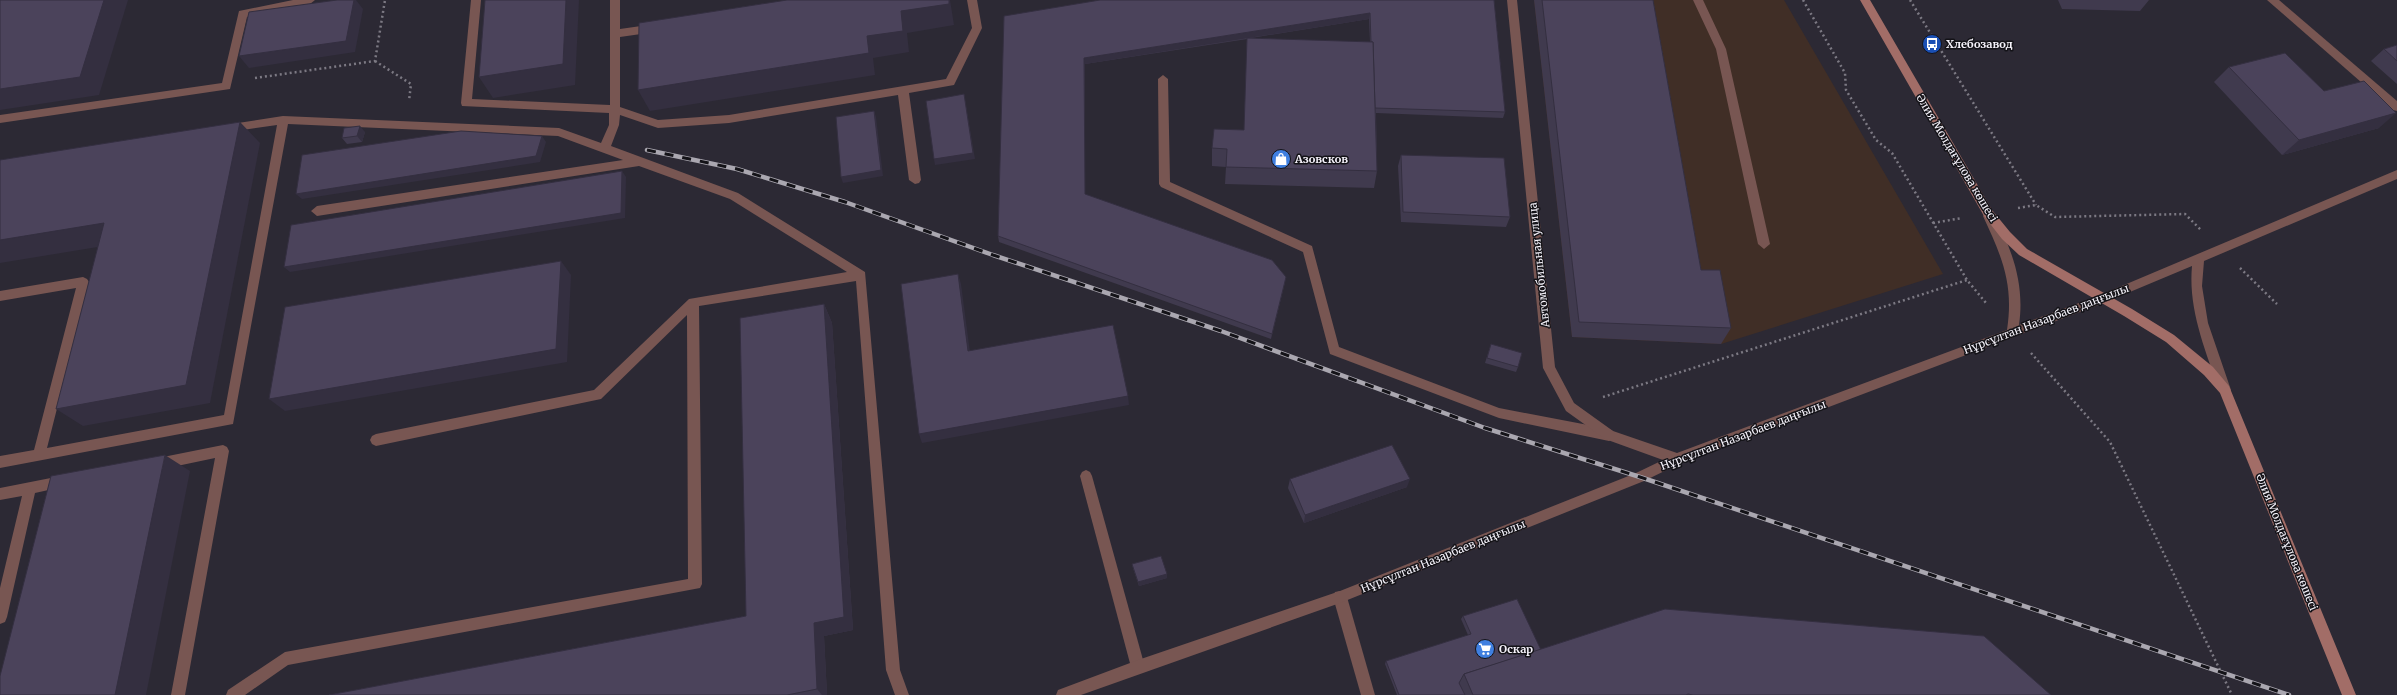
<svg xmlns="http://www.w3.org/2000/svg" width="2397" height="695" viewBox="0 0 2397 695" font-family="Merriweather,serif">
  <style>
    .industrial { fill: #402e26 }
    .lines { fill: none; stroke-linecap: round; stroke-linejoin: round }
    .path { stroke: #7c7983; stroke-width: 2.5; stroke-dasharray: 2 3; stroke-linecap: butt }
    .lane { fill: #785652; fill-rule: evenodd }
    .street { fill: #785652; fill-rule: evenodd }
    .secondary { fill: #a26d67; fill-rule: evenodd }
    .rail-casing { stroke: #aaa7b0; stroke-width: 4.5 }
    .rail { stroke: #141318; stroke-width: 3; stroke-dasharray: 9; stroke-linecap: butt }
    .wall { fill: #403a4e; fill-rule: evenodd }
    .shaded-wall { fill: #342f40 }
    .building { fill: #4b435b; stroke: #342f40 }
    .labels { text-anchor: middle; stroke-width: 3; stroke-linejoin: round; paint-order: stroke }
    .poi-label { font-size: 11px; font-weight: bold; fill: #f5f2fa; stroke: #141318; text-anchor: start }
    .street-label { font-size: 11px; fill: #f5f2fa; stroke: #141318 }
  </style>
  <rect width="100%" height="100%" fill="#2c2934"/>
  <!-- industrial -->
  <polygon class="industrial" points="1534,0 1784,0 1943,274 1721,344 1572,337"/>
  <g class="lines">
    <!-- path -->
    <g class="path">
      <polyline points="1803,0 1845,73 1846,90 1876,140 1892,153 1967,280 1986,303"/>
      <polyline points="1910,0 2036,205"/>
      <polyline points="375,61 411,84 409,101"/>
      <polyline points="255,78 375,61 385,0"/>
      <polyline points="2018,208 2036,205 2055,217 2185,214 2201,230"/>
      <polyline points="1933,223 1962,218"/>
      <polyline points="2240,268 2277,304"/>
      <polyline points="2031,353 2110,442 2232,695"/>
      <polyline points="1603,397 1967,280"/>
    </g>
    <!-- lane -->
    <g class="lane">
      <polygon points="293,0 315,0 310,4 247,17 230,89 0,123 0,115 222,83 239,11"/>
      <polygon points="471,0 481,0 472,99 610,105 610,0 620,0 620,29 655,24 660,28 655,32 620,37 620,107 658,120 729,115 946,79 972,28 967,0 977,0 982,28 954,85 909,93 921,180 919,183 915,184 909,180 898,95 729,123 658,128 620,115 619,125 611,146 738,193 865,272 900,670 909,695 895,695 886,670 856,281 699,306 702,584 700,588 288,665 245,695 226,695 228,690 285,652 688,579 687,315 601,399 376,446 372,444 370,440 372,436 376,434 594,390 689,299 847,272 730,199 639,166 317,216 311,211 317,206 623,160 558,136 288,124 233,424 0,468 0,456 34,450 76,288 0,301 0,291 83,277 87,279 89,282 47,448 224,415 277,125 229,132 224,128 225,125 283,116 559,128 601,143 609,125 609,113 462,106 461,103"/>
      <polygon points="1693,0 1703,0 1726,49 1770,244 1764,249 1758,244 1716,49"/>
      <polygon points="2267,0 2279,0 2397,101 2397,111 2393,110"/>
      <polygon points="1163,75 1168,79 1170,182 1312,246 1339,347 1499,408 1609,429 1613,431 1615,435 1613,439 1609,441 1499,418 1330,354 1303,252 1161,187 1159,184 1158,79"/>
      <polygon points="223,445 227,447 229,451 185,695 171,695 215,458 158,470 154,468 152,464 154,460 158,458"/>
      <polygon points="1086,470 1090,472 1092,476 1145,667 1143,672 1138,674 1133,672 1131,667 1080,476 1082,472"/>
      <polygon points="66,475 71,477 72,481 71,485 35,493 7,617 5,622 0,624 0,588 22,496 0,500 0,488"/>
      <polygon points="1340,591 1345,592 1347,597 1375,695 1361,695 1333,597 1335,592"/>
    </g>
    <!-- street -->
    <path class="street" d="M1507,0H1517L1555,367L1574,403L1613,431L1677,453L2007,330C2014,284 2002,257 1983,216L1985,213H1993C2012,249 2025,284 2019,325L2098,296L2397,170V179L2204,261L2202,286L2208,323L2231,390L2229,394L2225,395L2221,394L2219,390C2205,349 2188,309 2192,266L2106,302L1681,463L1644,481L1340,603L1081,695H1056L1058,690L1138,660L1340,591L1636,473L1663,460L1605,439L1566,411L1543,368Z"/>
    <!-- secondary -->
    <polygon class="secondary" points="1860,0 1870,0 1992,210 2010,232 2027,249 2132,309 2174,335 2213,367 2229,386 2356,695 2342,695 2220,393 2204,375 2166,342 2124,316 2019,255 2002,239 1984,216"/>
    <!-- rail casing -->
    <g class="rail-casing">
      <polyline id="rail" points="647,150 737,169 845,202 993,255 1221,331 1485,428 1640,477 2289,695"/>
    </g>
    <!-- rail -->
    <use href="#rail" class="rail"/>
  </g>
  <!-- wall -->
  <g class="wall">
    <path d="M1494,0L1505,112L1503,118L1376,113L1377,171L1374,188L1225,184L1226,167L1212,166V148L1244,130L1247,39L1085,64V194L1285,282L1271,339L999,242L998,236L1004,16ZM1369,19L1370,42L1251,38Z"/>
    <polygon points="1534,0 1653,0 1701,270 1731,328 1721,344 1572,337"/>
    <polygon points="2058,0 2149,0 2140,11 2062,9"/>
    <polygon points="2397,45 2397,84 2371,61 2384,49"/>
    <polygon points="2229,67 2324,91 2379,128 2282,155 2214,82"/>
    <polygon points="365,132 362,142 347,144 342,138"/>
    <polygon points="1401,155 1510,217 1506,227 1401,222 1398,166"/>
    <polygon points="824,304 832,323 853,630 824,636 827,695 329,695 746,616"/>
    <polygon points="1491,344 1518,367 1516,372 1485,363"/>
    <polygon points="1290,479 1407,487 1304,523 1288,488"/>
    <polygon points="1132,564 1167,574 1167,578 1139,586 1133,568"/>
    <polygon points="1463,616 1541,650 2051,695 1397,695 1385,664 1386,661 1468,635 1461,619"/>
  </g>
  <!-- shaded-wall -->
  <g class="shaded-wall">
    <polygon points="104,0 128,0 99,95 0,110 0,89"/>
    <polygon points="354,0 356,0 363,9 355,52 249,68 239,56"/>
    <polygon points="566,0 579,0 575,85 493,98 479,77"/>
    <polygon points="949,0 950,0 954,25 907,33 909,52 873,58 875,75 650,111 638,90 867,36 901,11"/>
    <polygon points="1370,13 1369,19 1085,64 1085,200 1085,194 1084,58"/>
    <polygon points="964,94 975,159 935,165 934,159"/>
    <polygon points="874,111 876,117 883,176 843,183 841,177"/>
    <polygon points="2396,113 2379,128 2282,155 2299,140"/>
    <polygon points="240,122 260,143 210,403 83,426 56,409"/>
    <polygon points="360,126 365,132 362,142 357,136"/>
    <polygon points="542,136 546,142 540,162 302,199 296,194"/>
    <polygon points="622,171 626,177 625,218 290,272 284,267"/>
    <polygon points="104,223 128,242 0,263 0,240"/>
    <polygon points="561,261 571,275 567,362 285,411 269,399"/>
    <polygon points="958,274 961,284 971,360 968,351"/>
    <polygon points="1286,277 1285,282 1271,339 1272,334"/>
    <polygon points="824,304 832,323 853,630 824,636 827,695 822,695 817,689 814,623"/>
    <polygon points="1128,396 1129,405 922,443 919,434"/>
    <polygon points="165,455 190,471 146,695 115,695"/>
    <polygon points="1410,479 1407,487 1304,523 1305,515"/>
    <polygon points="1167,574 1167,578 1139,586 1138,582"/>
  </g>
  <!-- building -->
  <g class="building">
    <polygon points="0,0 104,0 80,77 0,89"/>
    <polygon points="337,0 354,0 346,41 239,56 249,12"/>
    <polygon points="485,0 566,0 563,64 479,77"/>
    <polygon points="787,0 949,0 949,4 901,11 903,31 867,36 869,53 638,90 639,23"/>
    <polygon points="1100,0 1494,0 1505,112 1375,108 1373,42 1371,42 1370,13 1084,58 1085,194 1272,260 1286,277 1272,334 998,236 1004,16"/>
    <polygon points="1542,0 1653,0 1701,270 1720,270 1731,328 1579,322"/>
    <polygon points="1247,38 1373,42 1377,171 1226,167 1227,149 1212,148 1214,129 1244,130"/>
    <polygon points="2397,45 2397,61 2384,49"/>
    <polygon points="2285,53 2324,91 2364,81 2396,113 2299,140 2229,67"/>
    <polygon points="964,94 973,153 934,159 926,101"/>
    <polygon points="874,111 881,170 841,177 836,117"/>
    <polygon points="240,122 186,385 56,409 104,223 0,240 0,160"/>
    <polygon points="360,126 357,136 342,138 344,128"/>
    <polygon points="461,131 542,136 536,156 296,194 302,155"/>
    <polygon points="1401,155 1504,158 1510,217 1403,212"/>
    <polygon points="622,171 621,213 284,267 291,225"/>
    <polygon points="561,261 556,349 269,399 285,307"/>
    <polygon points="958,274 968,351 1113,325 1128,396 919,434 901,284"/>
    <polygon points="824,304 844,617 814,623 817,689 787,695 329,695 746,616 740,318"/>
    <polygon points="1491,344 1522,353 1518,367 1487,358"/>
    <polygon points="1392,445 1410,479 1305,515 1290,479"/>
    <polygon points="165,455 115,695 0,695 0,676 51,476"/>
    <polygon points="1161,556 1167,574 1138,582 1132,564"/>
    <polygon points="1517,599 1541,650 1464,674 1459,683 1465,695 1399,695 1386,661 1471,634 1463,616"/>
    <polygon points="1665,609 1984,636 2051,695 1693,695 1688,694 1686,695 1473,695 1464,674"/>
  </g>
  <!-- icons -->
  <defs>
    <g id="bus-disc" transform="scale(1)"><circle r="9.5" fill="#1a4fb4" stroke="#141318"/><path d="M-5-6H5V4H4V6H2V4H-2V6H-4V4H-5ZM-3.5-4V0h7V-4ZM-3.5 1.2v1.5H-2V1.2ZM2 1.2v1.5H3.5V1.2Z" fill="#fff"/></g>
    <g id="shop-disc" transform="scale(1)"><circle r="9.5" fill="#3f7fe0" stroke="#141318"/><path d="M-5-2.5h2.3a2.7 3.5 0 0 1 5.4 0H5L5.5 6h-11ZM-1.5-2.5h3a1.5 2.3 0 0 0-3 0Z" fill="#fff"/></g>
    <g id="supermarket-disc" transform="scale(1)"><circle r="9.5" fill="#3f7fe0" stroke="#141318"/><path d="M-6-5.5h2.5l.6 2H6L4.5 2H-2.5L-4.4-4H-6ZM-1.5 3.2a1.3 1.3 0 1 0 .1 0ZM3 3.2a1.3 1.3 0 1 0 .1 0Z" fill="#fff"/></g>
  </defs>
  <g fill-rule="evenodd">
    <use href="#bus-disc" x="1932" y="44"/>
    <use href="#shop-disc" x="1281" y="159"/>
    <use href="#supermarket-disc" x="1485" y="649"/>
  </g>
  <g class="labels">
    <!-- poi labels -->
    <g class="poi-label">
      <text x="1946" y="48">Хлебозавод</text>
      <text x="1295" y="163">Азовсков</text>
      <text x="1499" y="653">Оскар</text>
    </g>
    <!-- street labels -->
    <g class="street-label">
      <text transform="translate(1957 158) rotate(59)" y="4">Әлия Молдағұлова көшесі</text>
      <text transform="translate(1539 265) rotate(-96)" y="4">Автомобильная улица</text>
      <text transform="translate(2046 319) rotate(-21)" y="4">Нұрсұлтан Назарбаев даңғылы</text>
      <text transform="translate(1743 435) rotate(-21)" y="4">Нұрсұлтан Назарбаев даңғылы</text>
      <text transform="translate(2287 542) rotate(68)" y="4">Әлия Молдағұлова көшесі</text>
      <text transform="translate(1443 556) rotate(-22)" y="4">Нұрсұлтан Назарбаев даңғылы</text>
    </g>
  </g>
</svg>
